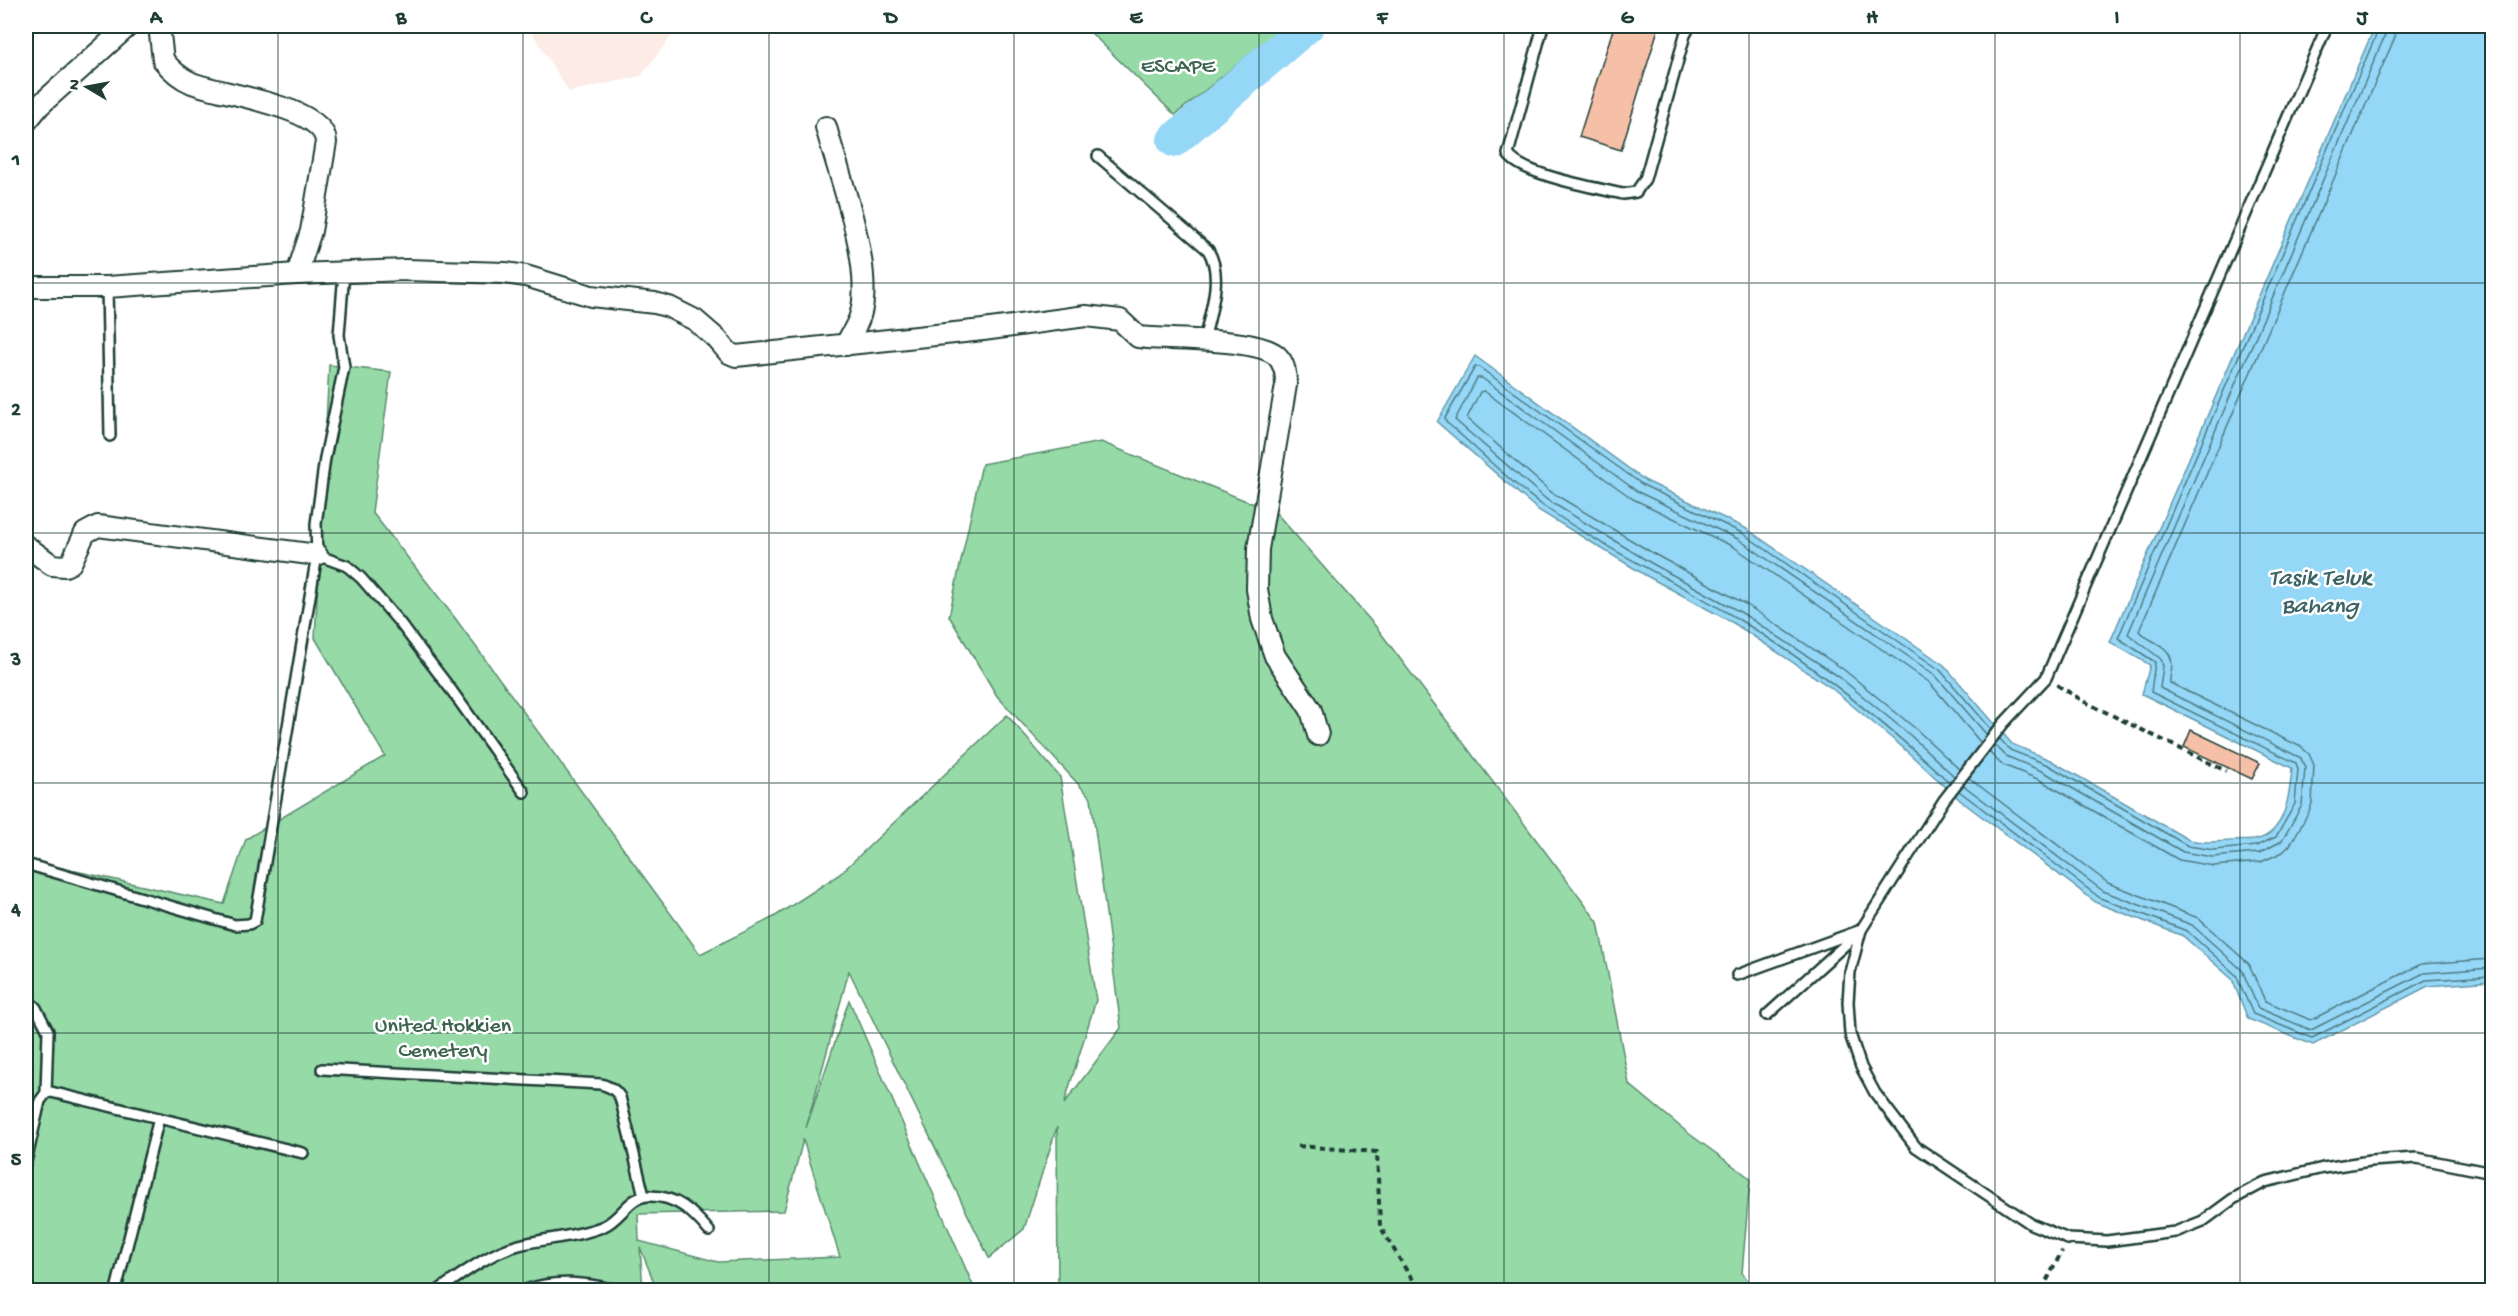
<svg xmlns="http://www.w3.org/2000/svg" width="2518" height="1316" viewBox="0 0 2518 1316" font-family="'Gochi Hand',sans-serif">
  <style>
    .built { fill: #fcece5 }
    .green { fill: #96daa7; stroke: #5a8c6e; stroke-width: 1.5; fill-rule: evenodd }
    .water { fill: #95d7f7; stroke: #6699a9; stroke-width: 1.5 }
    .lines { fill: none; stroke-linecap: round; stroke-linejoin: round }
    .shore { stroke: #4e7b82; stroke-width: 1.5 }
    .river { stroke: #95d7f7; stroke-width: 34 }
    .building { fill: #f6c0a8; stroke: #1f3d34; stroke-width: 1.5 }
    .lane-casing { stroke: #1f3d34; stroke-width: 14 }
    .street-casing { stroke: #1f3d34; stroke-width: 24 }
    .path { stroke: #1f3d34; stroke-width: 4; stroke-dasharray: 6 4.5; stroke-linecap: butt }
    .lane { stroke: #fff; stroke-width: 9 }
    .street { stroke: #fff; stroke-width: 20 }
    .grid { fill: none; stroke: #1f3d34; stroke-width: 1.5; stroke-opacity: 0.55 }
    .labels { text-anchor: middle; stroke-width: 5; stroke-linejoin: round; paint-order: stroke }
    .park-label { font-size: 22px; fill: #3d6451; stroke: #fff }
    .water-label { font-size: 24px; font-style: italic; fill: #3c6465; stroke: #fff }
    .neatline { fill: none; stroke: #1f3d34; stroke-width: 2 }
    .grid-label { font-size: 20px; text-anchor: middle; font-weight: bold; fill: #1f3d34 }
  </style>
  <rect width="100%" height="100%" fill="#fff"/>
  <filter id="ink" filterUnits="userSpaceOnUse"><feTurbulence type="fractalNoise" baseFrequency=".0167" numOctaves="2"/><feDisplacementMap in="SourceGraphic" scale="12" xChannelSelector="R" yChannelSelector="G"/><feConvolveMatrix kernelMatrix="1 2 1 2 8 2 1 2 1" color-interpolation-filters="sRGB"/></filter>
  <g filter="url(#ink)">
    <!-- built -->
    <polygon class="built" points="528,26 679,26 641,76 569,92"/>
    <!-- green -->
    <g class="green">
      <polygon points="1084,26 1284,26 1175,115"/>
      <path d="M329,365L391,372L372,512L455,618L700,954L774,917L840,874L1007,715L1060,777L1096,1000L1064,1104L1121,1028L1091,798L997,696L949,616L982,464L1101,442L1276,513L1377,628L1598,922L1629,1084L1688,1133L1750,1178L1742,1273L1755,1290H1058L1057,1127L1024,1229L989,1258L849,971L806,1128L849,1000L975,1290H657L640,1247L643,1290H26V860L224,904L246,839L385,756L315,638ZM803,1140L840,1257L718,1262L639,1241L638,1214L784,1211Z"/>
    </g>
    <!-- water -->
    <path class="water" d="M2375,26H2492V981L2428,986L2313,1045L2248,1019L2232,979L2183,936L2097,903L1961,801L1901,746L1830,687L1735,624L1645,575L1538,510L1437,422L1475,356L1646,481L1745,528L1944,665L2012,744L2050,760L2189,840C2205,843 2214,842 2230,841C2238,840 2246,841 2254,840C2286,835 2290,793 2292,768L2142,694L2150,665L2110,642Z"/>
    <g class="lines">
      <!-- shore -->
      <g class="shore">
        <polyline points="1999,738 2010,750 2048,765 2188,846 2214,850 2256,846 2276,837 2295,804 2298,769 2296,763 2151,692 2155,662 2118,638 2380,26"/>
        <polyline points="1995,745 2006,756 2044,772 2183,852 2212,857 2259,853 2282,841 2302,805 2305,768 2301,758 2160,688 2163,666 2161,659 2128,634 2386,33 2388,26"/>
        <path d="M1989,752L2001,764L2040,780L2179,860L2214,866L2261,862L2283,852L2290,845L2309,812L2312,803L2314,765L2309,754L2301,747L2170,683C2169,675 2174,667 2171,659C2167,643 2148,642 2139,631L2395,37L2397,26"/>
        <polyline points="1960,770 1916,729 1843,669 1747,605 1656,555 1551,492 1467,418 1480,392 1484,391 1633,499 1734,547 1929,682 1981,743"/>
        <polyline points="1955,777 1910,735 1838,676 1742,613 1651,563 1546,499 1455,420 1477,378 1482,378 1638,492 1738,539 1935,675 1987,735"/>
        <polyline points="1969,778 2108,883 2198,918 2249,964 2265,1001 2311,1020 2421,964 2492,959"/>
        <path d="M1950,783C1884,722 1815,665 1738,619C1674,580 1604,549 1542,505C1508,481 1478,449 1446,422L1445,418L1475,367H1479L1643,485L1742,533L1940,670L1991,729"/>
        <polyline points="1963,785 2103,891 2192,925 2242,970 2258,1008 2311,1030 2424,973 2492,968"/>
        <polyline points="1959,791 2100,898 2187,931 2236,975 2253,1014 2312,1038 2426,980 2492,976"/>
      </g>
      <!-- river -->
      <polyline class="river" points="1174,140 1307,26"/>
    </g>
    <!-- building -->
    <g class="building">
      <polygon points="1614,26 1659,26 1621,150 1579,137"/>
      <polygon points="2191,730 2260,763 2252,779 2184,747"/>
    </g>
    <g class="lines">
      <!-- lane casing -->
      <g class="lane-casing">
        <g id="lane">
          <path d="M1543,26L1508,154C1520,175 1598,188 1623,194L1636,192L1645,179L1685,35L1690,26"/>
          <polyline points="2327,26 2046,678 2003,724 1944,800 1861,930 1850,972 1848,1002 1850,1034 1861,1067 1875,1093 1916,1147 2031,1224 2068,1239 2107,1241 2175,1232 2203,1221 2233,1199 2265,1182 2323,1168 2370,1161 2417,1158 2492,1173"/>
          <path d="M1098,156L1208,250C1224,276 1210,312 1204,341"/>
          <polyline points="107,287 110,436"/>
          <polyline points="317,555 347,566 361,578 400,623 452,691 524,792"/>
          <polyline points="26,864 235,925 249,924 255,921 317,555 316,524 325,458 344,367 339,335 344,272"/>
          <polyline points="1737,975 1861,930"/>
          <polyline points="26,998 36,1008 48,1031 46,1093 40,1101 26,1162"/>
          <polyline points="1767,1015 1857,934"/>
          <path d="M322,1069L601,1084C610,1087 615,1089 620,1097L644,1196"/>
          <polyline points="46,1093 51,1092 303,1153"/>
          <polyline points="116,1290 159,1118"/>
          <path d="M439,1290C462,1274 491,1252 519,1245C546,1238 578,1237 604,1226C621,1219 629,1196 648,1196C676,1195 693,1212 709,1231"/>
          <path d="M525,1290C556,1279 586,1283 617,1290"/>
        </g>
      </g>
      <!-- street casing -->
      <g class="street-casing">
        <g id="street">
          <path d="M159,26L163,60C171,70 180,78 192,83C219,94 325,106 326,142L311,231L297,274"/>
          <polyline points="26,122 40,105 128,26"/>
          <path d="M826,127C839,176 875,268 860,316C857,326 850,335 846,345"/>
          <path d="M26,287H107L297,274L406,270L505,273L526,276L591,296L655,303L669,307L695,320L717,339L729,353L736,356L983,330L1086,316L1120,320L1138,337C1168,341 1254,337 1276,355C1285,363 1286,374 1286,385L1258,549L1257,589L1262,619L1275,656L1311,710L1318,735"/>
          <polyline points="26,546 52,565 65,566 71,563 85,533 98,526 317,555"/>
        </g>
      </g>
      <!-- path -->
      <g class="path">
        <polyline points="2057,685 2085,702 2226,771"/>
        <polyline points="1298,1146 1377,1152 1380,1226 1408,1273 1422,1290"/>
        <polyline points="2042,1290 2062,1251"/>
      </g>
      <!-- lane -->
      <use href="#lane" class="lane"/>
      <!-- street -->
      <use href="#street" class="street"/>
    </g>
  </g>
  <!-- grid -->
  <path class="grid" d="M278,26V1290M523,26V1290M769,26V1290M1014,26V1290M1259,26V1290M1504,26V1290M1749,26V1290M1995,26V1290M2240,26V1290M26,283H2492M26,533H2492M26,783H2492M26,1033H2492"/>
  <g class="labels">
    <!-- park labels -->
    <g class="park-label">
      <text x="1178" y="72">ESCAPE</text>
      <text x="443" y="1031">United Hokkien<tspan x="443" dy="25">Cemetery</tspan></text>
    </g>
    <!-- water labels -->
    <g class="water-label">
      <text x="2320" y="584">Tasik Teluk<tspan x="2320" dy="28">Bahang</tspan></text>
    </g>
  </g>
  <!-- margin -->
  <rect width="2518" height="1316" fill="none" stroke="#fff" stroke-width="66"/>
  <!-- north arrow -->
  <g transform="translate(87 87) rotate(280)" stroke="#ffffff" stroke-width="4.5" paint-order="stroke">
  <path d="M0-4.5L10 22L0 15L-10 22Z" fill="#1f3d34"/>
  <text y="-9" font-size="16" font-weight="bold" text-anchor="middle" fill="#1f3d34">N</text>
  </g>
  <rect x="33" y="33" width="2452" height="1250" class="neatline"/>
  <g class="grid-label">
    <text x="156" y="23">A</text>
    <text x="401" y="23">B</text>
    <text x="646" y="23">C</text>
    <text x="891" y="23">D</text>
    <text x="1136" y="23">E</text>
    <text x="1382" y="23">F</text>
    <text x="1627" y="23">G</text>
    <text x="1872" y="23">H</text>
    <text x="2117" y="23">I</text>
    <text x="2362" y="23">J</text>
    <text x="16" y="165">1</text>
    <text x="16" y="415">2</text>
    <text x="16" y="665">3</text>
    <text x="16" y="915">4</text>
    <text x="16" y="1165">5</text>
  </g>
</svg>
